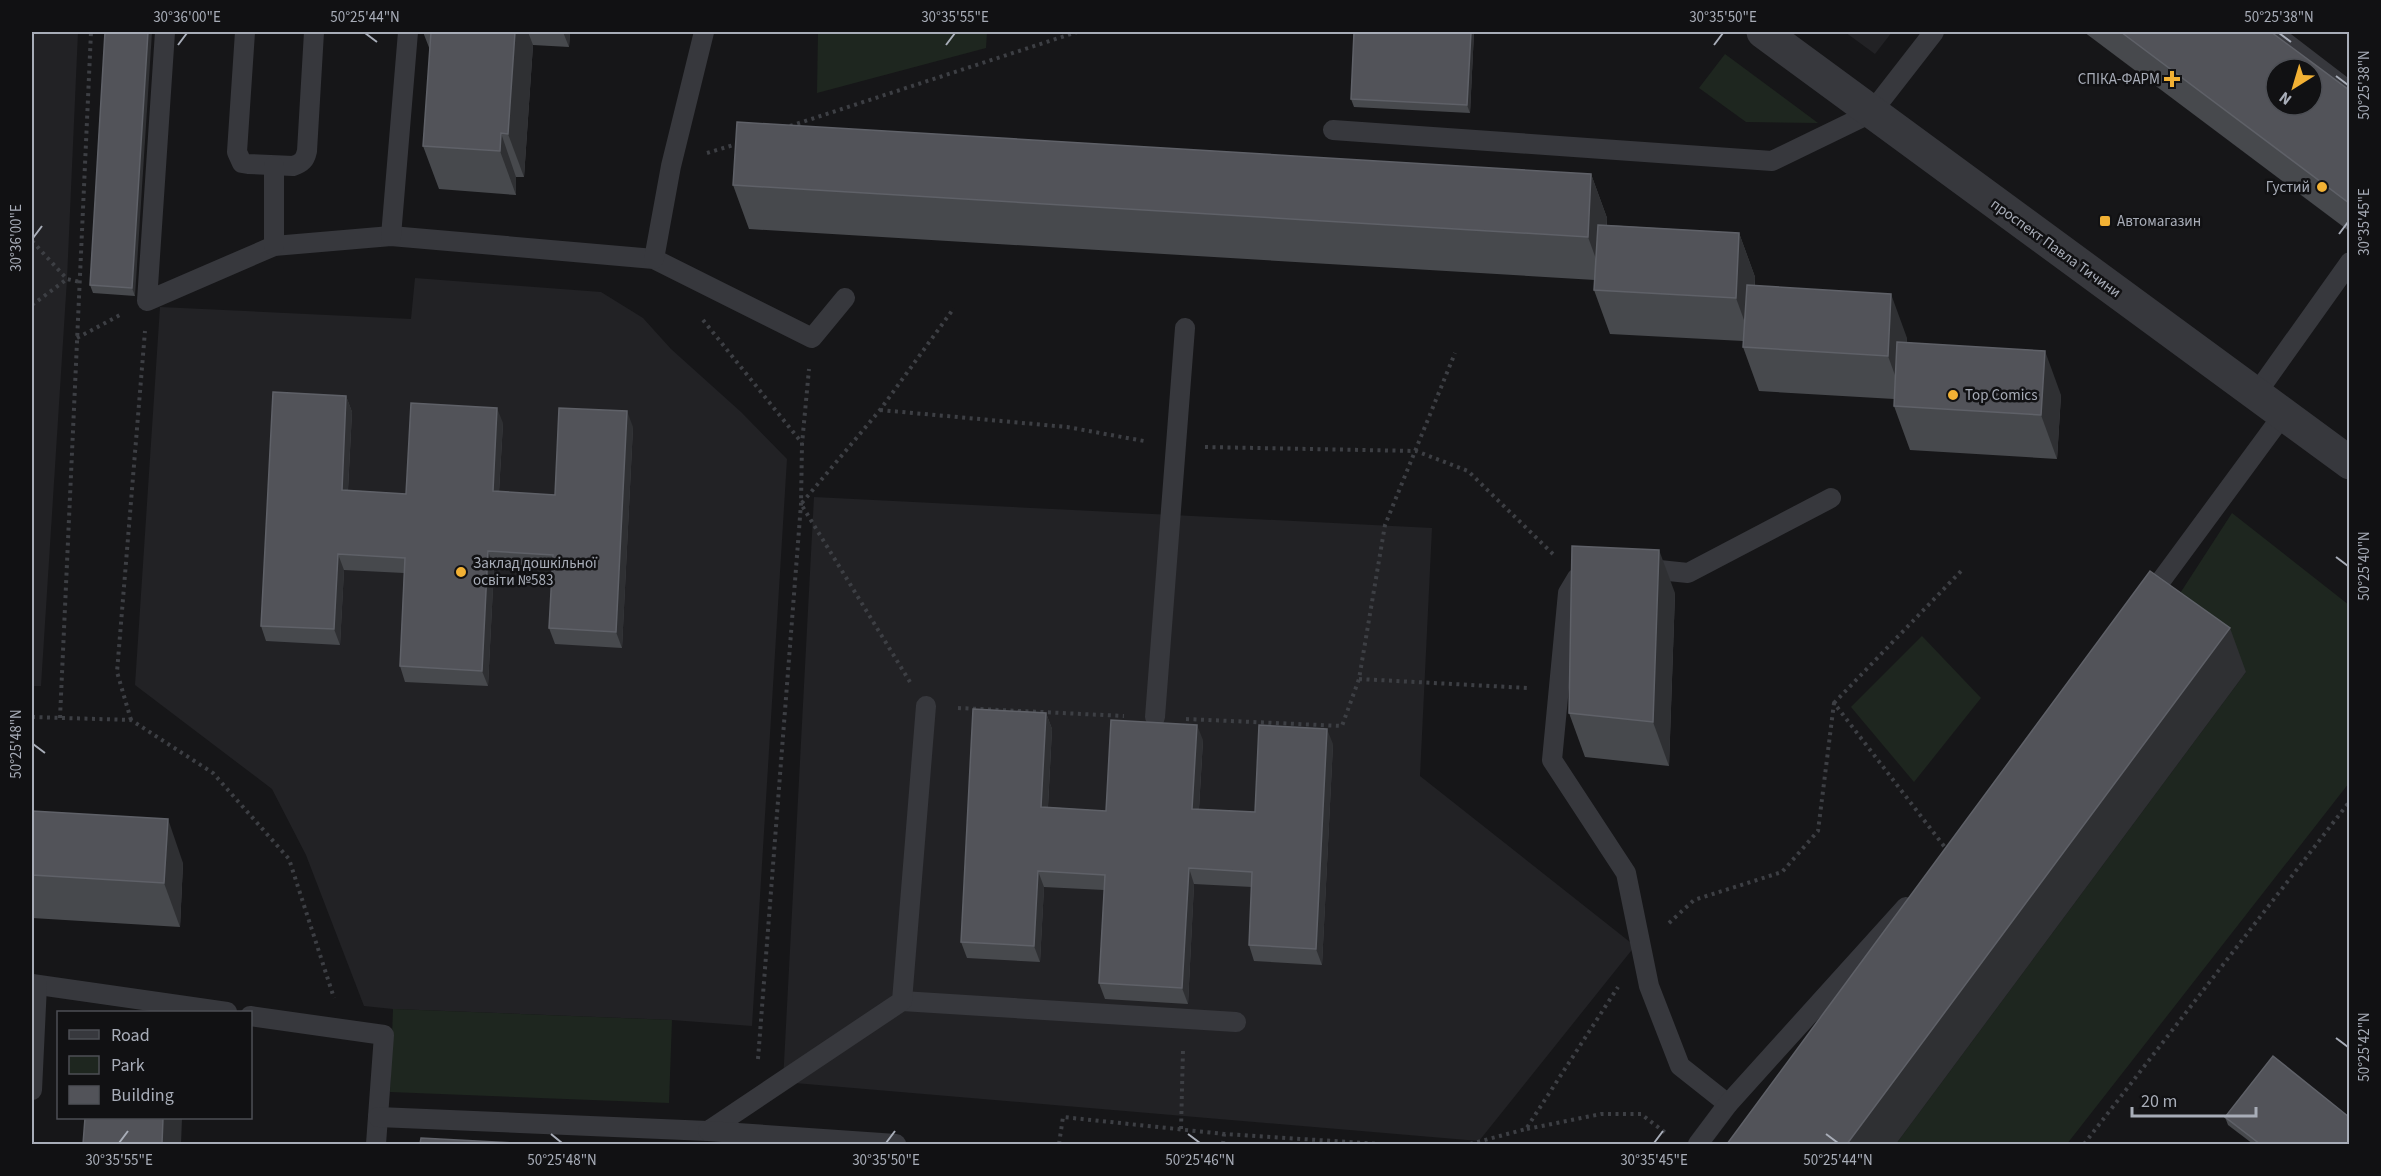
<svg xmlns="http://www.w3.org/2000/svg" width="2381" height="1176" viewBox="0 0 2381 1176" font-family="'Source Sans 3',sans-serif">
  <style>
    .built { fill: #222225 }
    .green { fill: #1e261f }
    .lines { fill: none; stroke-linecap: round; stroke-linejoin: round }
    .path { stroke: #3d3f44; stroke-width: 4; stroke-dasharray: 3 4.5; stroke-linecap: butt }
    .service { stroke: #37383d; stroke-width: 20 }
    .tertiary { stroke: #37383d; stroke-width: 33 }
    .wall { fill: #47494d }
    .shaded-wall { fill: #2f3033 }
    .building { fill: #525359; stroke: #5f6168; stroke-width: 1.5; fill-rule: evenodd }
    .ticks { fill: none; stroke: #a8adb8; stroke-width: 2 }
    .poi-dot { fill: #f2b134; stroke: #111113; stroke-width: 2 }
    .labels { text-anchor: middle; stroke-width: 5; stroke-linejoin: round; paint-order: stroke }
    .poi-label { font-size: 15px; fill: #a8adb8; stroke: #111113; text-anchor: start }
    .street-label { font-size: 15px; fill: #a8adb8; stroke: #111113 }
    .neatline { fill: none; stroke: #a8adb8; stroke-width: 2 }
    .ticks-label { font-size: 15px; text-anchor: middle; fill: #a8adb8 }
  </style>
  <rect width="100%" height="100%" fill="#161618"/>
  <!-- built -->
  <g class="built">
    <polygon points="32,32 78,32 67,279 41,686 32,686"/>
    <polygon points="1845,32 1892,32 1875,54"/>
    <polygon points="415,278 601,292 643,318 671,349 741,412 787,459 752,1026 672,1020 393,1009 364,1006 306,855 272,789 135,685 160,307 411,319"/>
    <polygon points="814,497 1432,528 1420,776 1635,946 1479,1141 783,1082"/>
  </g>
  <!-- green -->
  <g class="green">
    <polygon points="818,32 987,32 986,48 817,93"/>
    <polygon points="1725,54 1818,123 1746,122 1699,88"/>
    <polygon points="2232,513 2349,605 2349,783 2067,1144 1896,1144 2246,672 2166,615"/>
    <polygon points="1922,636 1981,698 1914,782 1851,707"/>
    <polygon points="393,1009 672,1020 669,1103 390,1092"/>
  </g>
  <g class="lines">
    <!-- path -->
    <g class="path">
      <polyline points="790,126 1077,32"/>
      <polyline points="707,153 740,143"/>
      <polyline points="32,241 67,279 80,282"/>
      <polyline points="32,305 67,279"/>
      <polyline points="703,320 802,443"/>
      <polyline points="77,338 120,315"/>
      <polyline points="880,410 1067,427 1144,441"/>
      <polyline points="1205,447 1416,451 1468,471 1555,556"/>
      <polyline points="1359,679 1528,688"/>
      <polyline points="910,682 801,504 880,410 954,308"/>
      <polyline points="1834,703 1963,569"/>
      <polyline points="958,708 1124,716"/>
      <polyline points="32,717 131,720 213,773 289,859 334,998"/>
      <polyline points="60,718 91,32"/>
      <polyline points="1186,719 1342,726 1359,679 1385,525 1455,353"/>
      <polyline points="131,720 117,672 145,331"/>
      <polyline points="1669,923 1694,900 1782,872 1818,831 1834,703 1947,850"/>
      <polyline points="758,1059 801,504 802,444 809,369"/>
      <polyline points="1181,1129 1183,1049"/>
      <polyline points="1527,1129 1601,1114 1641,1114 1667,1134"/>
      <polyline points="1059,1144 1063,1117 1224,1134 1380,1144"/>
      <polyline points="1223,1144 1224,1134"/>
      <polyline points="1470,1144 1526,1129 1618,987"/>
      <polyline points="2084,1144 2350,801"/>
    </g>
    <!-- service -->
    <g class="service">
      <polyline points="165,32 147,301 274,246 391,236 654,259 812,338 845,298"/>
      <path d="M245,32L237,152L242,163L248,164L293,166C302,163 305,160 307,151L314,32"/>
      <polyline points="2272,32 2350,92"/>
      <polyline points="1333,130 1772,161 1871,113 1934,32"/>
      <polyline points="274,166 274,246"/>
      <polyline points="391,236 408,32"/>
      <polyline points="654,259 671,166 704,32"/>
      <polyline points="2256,394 2350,262"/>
      <polyline points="1640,568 1688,573 1831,498"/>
      <polyline points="1588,570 1577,578 1568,593 1552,760 1626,873 1649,986 1680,1066 1728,1104"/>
      <polyline points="2146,601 2283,415"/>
      <polyline points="1155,717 1185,328"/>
      <polyline points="32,984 227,1012"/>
      <polyline points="902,1001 1236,1022"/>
      <polyline points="250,1016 384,1035 376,1144"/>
      <polyline points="32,1090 37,985"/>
      <polyline points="378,1117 708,1131 902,1001 926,706"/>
      <polyline points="708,1131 896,1144"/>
      <polyline points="1698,1144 1728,1104 1906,907"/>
    </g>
    <!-- tertiary -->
    <polyline class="tertiary" points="1763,32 2350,463"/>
  </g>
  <!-- wall -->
  <g class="wall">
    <polygon points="105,32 135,296 93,293 90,285"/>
    <polygon points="423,32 570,32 569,47 533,45 524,177 516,177 516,195 439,189 423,146 430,50"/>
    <polygon points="1354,32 1474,32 1470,113 1354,107 1351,99"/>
    <polygon points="2084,32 2271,32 2349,90 2349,231"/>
    <polygon points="1591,174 1607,218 1607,225 1739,233 1755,277 1755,286 1907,338 1907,342 2061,395 2057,459 1910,450 1894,406 1894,399 1759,391 1743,347 1743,341 1610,334 1594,290 1595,280 749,229 733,185"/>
    <polygon points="346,396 352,412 348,490 406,494 503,423 499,492 555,495 633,427 622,648 555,644 549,628 552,570 494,567 488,686 405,682 400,666 404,573 344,570 340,645 266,641 261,626"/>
    <polygon points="1675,593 1669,766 1585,757 1569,713"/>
    <polygon points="1046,713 1052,729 1048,807 1106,811 1203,740 1199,809 1255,812 1333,744 1322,965 1254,961 1249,945 1252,887 1194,884 1188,1004 1105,999 1099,983 1104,890 1044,887 1040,962 967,958 961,942"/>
    <polygon points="32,811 183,863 180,927 32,918"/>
    <polygon points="2225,1117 2349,1144 2253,1144 2228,1125"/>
  </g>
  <!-- shaded-wall -->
  <g class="shaded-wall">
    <polygon points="148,32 152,32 135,296 132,288"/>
    <polygon points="515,32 528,32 533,45 524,177 508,134"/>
    <polygon points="563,32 570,32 569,47"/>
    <polygon points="1471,32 1474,32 1470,113 1467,105"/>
    <polygon points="501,133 516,177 516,195 500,151"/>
    <polygon points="1591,174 1607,218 1604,281 1588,237"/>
    <polygon points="1739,233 1755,277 1752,342 1736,298"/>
    <polygon points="1891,294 1907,338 1904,400 1888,356"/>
    <polygon points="2045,351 2061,395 2057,459 2041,415"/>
    <polygon points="346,396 352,412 347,506 342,490"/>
    <polygon points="497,408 503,423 498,507 493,491"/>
    <polygon points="627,411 633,427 622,648 616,632"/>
    <polygon points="1659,550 1675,593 1669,766 1653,722"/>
    <polygon points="488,551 494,567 488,686 482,671"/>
    <polygon points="338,554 344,570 340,645 334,629"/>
    <polygon points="2230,628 2246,672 1896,1144 1847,1144"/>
    <polygon points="1046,713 1052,729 1047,823 1041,807"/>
    <polygon points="1197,725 1203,740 1198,824 1192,809"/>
    <polygon points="1327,729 1333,744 1322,965 1316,949"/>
    <polygon points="168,819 183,863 180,927 164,883"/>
    <polygon points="1189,868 1194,884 1188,1004 1182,988"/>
    <polygon points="1038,871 1044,887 1040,962 1034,946"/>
    <polygon points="163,1118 182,1118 181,1144 162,1144"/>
  </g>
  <!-- building -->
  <g class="building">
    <polygon points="105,32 148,32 132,288 90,285"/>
    <polygon points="431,32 515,32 508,134 501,133 500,151 423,146"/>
    <polygon points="1354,32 1471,32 1467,105 1351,99"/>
    <path d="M2121,32H2271L2349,90V203ZM2276,69H2312V105H2276Z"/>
    <polygon points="737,122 1591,174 1588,237 733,185"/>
    <polygon points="1598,225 1739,233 1736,298 1594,290"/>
    <polygon points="1747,285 1891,294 1888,356 1743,347"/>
    <polygon points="1897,342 2045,351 2041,415 1894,406"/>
    <polygon points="273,392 346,396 342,490 406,494 411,403 497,408 493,491 555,495 559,408 627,411 616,632 549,628 553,555 488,551 482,671 400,666 405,558 338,554 334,629 261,626"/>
    <polygon points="1572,546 1659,550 1653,722 1569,713"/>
    <polygon points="2150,571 2230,628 1847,1144 1727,1144"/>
    <polygon points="973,709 1046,713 1041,807 1106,811 1111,720 1197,725 1192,809 1255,812 1259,725 1327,729 1316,949 1249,945 1252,872 1189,868 1182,988 1099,983 1105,875 1038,871 1034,946 961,942"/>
    <polygon points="32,811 168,819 164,883 32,875"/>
    <polygon points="2273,1056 2349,1117 2349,1144 2260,1144 2225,1117"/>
    <polygon points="85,1118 163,1118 162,1144 83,1144"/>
    <polygon points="421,1138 531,1144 420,1144"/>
  </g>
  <!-- ticks -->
  <path class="ticks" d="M365,33L377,42M2279,33L2291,42M178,45L187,33M946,45L955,33M1714,45L1723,33M2336,76L2348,85M2339,234L2348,222M33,238L42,226M2336,557L2348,566M33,744L45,753M2336,1038L2348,1047M551,1134L562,1143M1188,1134L1200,1143M1826,1134L1838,1143M119,1143L128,1131M886,1143L895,1131M1654,1143L1663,1131"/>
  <!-- markers -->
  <g class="poi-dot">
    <path d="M2169 70h6v6h6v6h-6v6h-6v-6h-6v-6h6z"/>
    <circle cx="2322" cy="187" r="6"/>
    <rect x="2099" y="215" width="12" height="12" rx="3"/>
    <circle cx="1953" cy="395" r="6"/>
    <circle cx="461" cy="572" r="6"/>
  </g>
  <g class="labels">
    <!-- poi labels -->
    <g class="poi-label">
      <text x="2160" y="84" text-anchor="end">СПІКА-ФАРМ</text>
      <text x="2310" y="192" text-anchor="end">Густий</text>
      <text x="2117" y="226">Автомагазин</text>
      <text x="1965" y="400">Top Comics</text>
      <text x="473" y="568">Заклад дошкільної<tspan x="473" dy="17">освіти №583</tspan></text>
    </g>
    <!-- street labels -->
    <g class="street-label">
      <text transform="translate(2056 248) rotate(36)" y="5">проспект Павла Тичини</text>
    </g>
  </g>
  <!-- border -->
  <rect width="2381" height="1176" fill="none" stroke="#111113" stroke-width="66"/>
  <!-- legend -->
  <rect x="57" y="1011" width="195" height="108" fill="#111113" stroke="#4d4f55" stroke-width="1.5"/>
  <rect x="69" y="1030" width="30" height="9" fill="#37383d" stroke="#4d4f55" stroke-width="1.5"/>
  <text x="111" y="1041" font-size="18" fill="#a8adb8">Road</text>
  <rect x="69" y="1056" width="30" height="18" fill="#1e261f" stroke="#4d4f55" stroke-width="1.5"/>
  <text x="111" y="1071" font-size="18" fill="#a8adb8">Park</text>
  <rect x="69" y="1086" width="30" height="18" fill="#525359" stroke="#4d4f55" stroke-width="1.5"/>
  <text x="111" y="1101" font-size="18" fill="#a8adb8">Building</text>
  <!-- north arrow -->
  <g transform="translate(2294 87) rotate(217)"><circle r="28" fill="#111113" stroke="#4d4f55" stroke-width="1.5"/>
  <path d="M0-4.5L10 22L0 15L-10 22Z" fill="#f2b134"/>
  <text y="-9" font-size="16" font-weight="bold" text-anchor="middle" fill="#a8adb8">N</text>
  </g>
  <!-- scale -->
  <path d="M2132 1107v9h124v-9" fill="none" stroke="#a8adb8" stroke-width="3"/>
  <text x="2141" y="1107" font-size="18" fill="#a8adb8" stroke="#111113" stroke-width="4.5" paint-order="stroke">20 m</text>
  <rect x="33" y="33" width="2315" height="1110" class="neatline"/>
  <g class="ticks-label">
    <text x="187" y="22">30°36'00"E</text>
    <text x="365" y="22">50°25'44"N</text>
    <text x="955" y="22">30°35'55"E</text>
    <text x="1723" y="22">30°35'50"E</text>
    <text x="2279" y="22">50°25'38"N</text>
    <text transform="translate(2364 85) rotate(-90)" y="5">50°25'38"N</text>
    <text transform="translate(2364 222) rotate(-90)" y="5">30°35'45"E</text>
    <text transform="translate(16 238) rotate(-90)" y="5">30°36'00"E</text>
    <text transform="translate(2364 566) rotate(-90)" y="5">50°25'40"N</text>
    <text transform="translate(16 744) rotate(-90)" y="5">50°25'48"N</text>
    <text transform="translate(2364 1047) rotate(-90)" y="5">50°25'42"N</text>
    <text x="119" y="1165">30°35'55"E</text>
    <text x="562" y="1165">50°25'48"N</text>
    <text x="886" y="1165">30°35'50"E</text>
    <text x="1200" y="1165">50°25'46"N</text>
    <text x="1654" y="1165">30°35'45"E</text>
    <text x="1838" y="1165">50°25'44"N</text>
  </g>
</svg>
